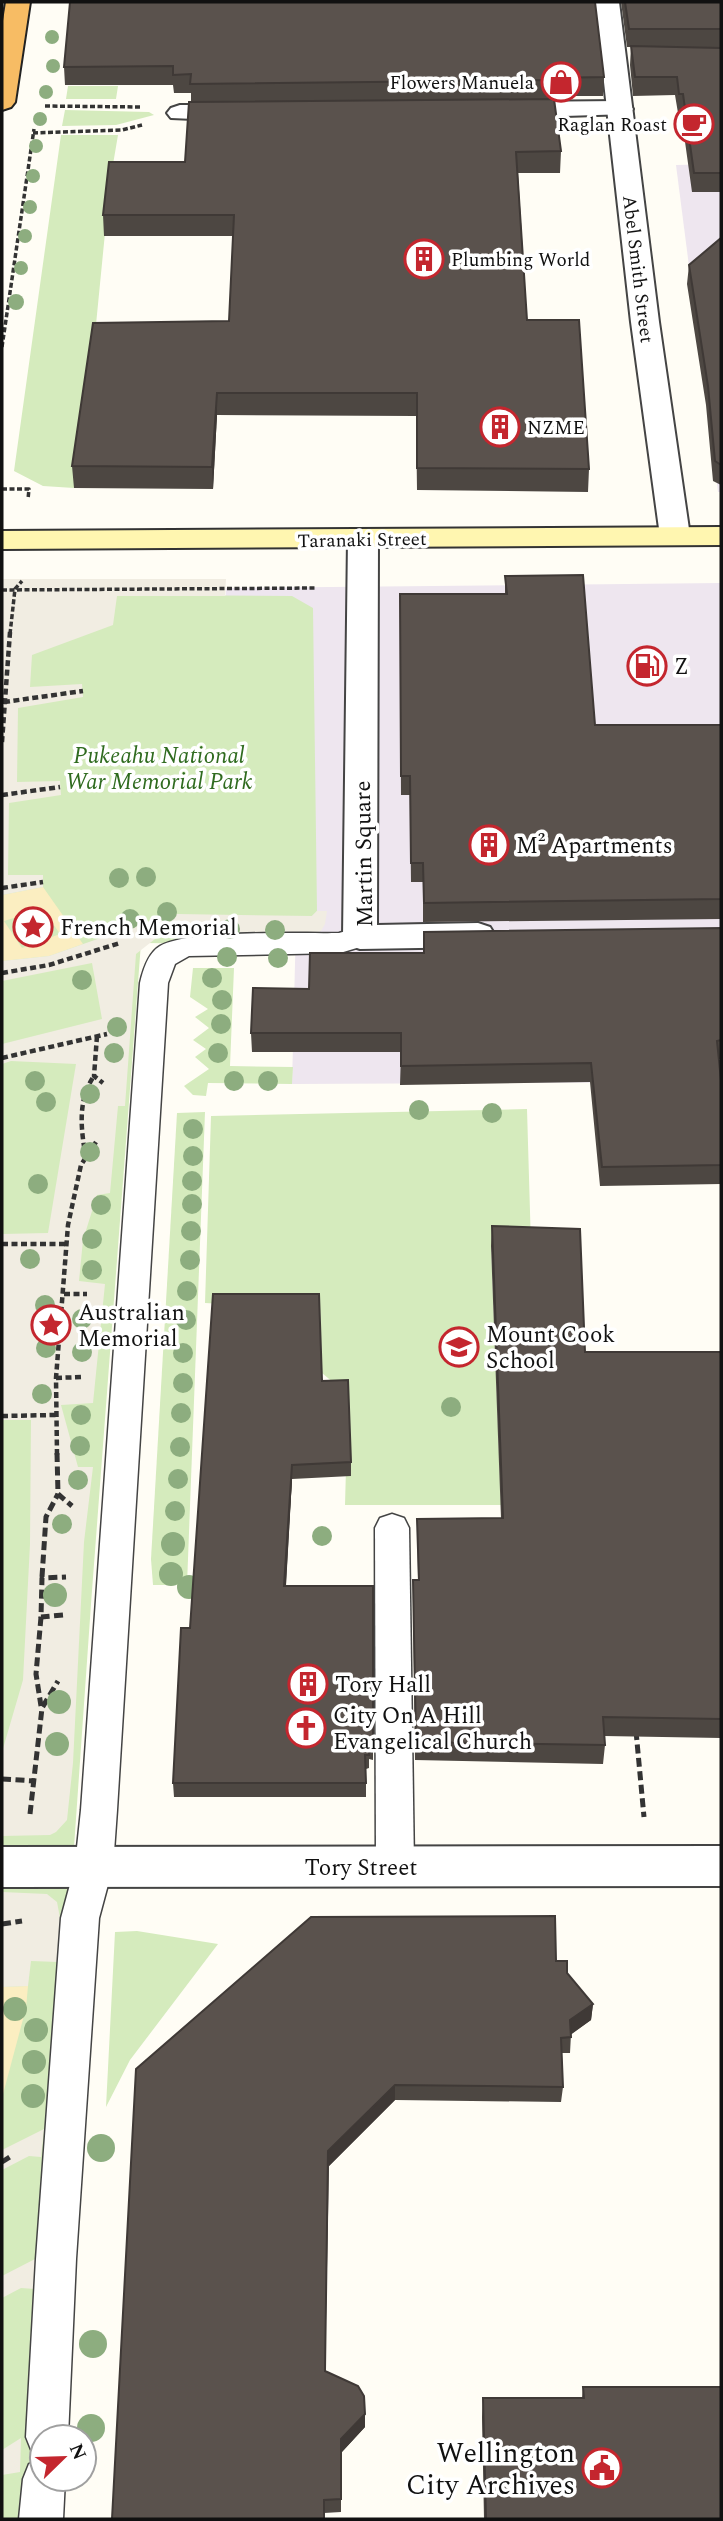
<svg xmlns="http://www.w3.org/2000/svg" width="723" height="2521" viewBox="0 0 723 2521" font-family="Spectral,serif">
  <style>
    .industrial { fill: #eee6ef }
    .green { fill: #d5ebbd }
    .sand { fill: #fbeec1; fill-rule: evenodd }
    .plaza { fill: #f1ede2 }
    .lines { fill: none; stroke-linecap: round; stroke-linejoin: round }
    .service-casing { stroke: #444; stroke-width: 3 }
    .minor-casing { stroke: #444; stroke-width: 4 }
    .tertiary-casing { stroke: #444; stroke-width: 4 }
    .secondary-casing { stroke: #333; stroke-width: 4 }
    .trunk-casing { stroke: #222; stroke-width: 4 }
    .path-far2 { stroke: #333; stroke-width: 3.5; stroke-dasharray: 5 2.5; stroke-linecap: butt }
    .path-far1 { stroke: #333; stroke-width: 4.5; stroke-dasharray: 6 3.5; stroke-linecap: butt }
    .path { stroke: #333; stroke-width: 5; stroke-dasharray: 9 4.5; stroke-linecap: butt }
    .service { fill: #fff; fill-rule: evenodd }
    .minor { fill: #fff; fill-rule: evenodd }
    .tertiary { fill: #fff; fill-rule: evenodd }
    .secondary { fill: #fff6b0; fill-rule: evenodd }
    .trunk { fill: #f7bc64; fill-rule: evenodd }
    .tree { fill: #8dad7f }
    .wall { fill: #4d4742 }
    .shaded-wall { fill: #3f3936 }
    .building { fill: #5a524d; stroke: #3f3936; stroke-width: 2 }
    .labels { text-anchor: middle; stroke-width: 7; stroke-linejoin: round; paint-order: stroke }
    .far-poi-label { font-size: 19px; fill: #111; stroke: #fff; text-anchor: end }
    .far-street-label { font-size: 19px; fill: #111; stroke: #fff }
    .poi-label { font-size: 23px; fill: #111; stroke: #fff; text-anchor: start }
    .park-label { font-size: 23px; font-style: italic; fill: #2f6b1f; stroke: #fff }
    .street-label { font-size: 23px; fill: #111; stroke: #fff }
    .near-poi-label { font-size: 28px; fill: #111; stroke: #fff; text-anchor: end }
  </style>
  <rect width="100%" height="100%" fill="#fffdf5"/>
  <!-- industrial -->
  <g class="industrial">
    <polygon points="721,164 721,492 718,492 676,165"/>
    <polygon points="721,583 721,1082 292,1084 296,924 211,878 226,588"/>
  </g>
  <!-- green -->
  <g class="green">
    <polygon points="68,86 118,86 116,99 66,99"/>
    <polygon points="65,110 149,112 154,115 116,125 62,126"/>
    <polygon points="61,135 118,135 110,182 94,345 74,488 43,486 14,471"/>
    <polygon points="2,594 292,596 313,608 317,911 312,916 240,944 141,943 91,1604 27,2519 2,2519"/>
    <polygon points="193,968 234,968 230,1066 293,1067 292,1084 208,1083 206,1096 193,1095 184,1086 209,1069 195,1057 206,1049 193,1040 209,1028 195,1017 208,1009 190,997"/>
    <polygon points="527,1109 531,1246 491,1246 501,1505 345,1505 348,1395 322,1373 320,1309 205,1303 211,1116"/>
    <polygon points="205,1112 187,1585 153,1585 151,1559 177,1113"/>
    <polygon points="137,1931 218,1944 130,2060 106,2107 115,1932"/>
  </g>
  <!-- sand -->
  <g class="sand">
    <path d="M43,887L83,944L49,956L2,961V895ZM43,909L60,934L22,948L4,921Z"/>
    <polygon points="28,1986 26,2008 2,2098 2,1987"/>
  </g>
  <!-- plaza -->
  <g class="plaza">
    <polygon points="2,579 226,579 225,596 117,596 113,625 32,655 30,687 82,684 83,697 18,708 17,782 60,781 61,795 9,803 8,875 43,875 43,887 2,895"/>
    <polygon points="317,911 327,911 325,924 321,931 315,933 169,935 155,939 136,954 125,1106 118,1106 110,1193 97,1195 83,1240 79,1281 105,1284 93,1403 61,1405 78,1467 93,1467 84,1542 73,1763 67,1820 56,1832 50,1835 2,1836 2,1752 23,1680 30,1544 31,1420 2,1420 2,1234 48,1233 76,1064 11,1061 2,1064 2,1044 102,1019 92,963 2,981 2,961 49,956 149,921 177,914 312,916"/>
    <polygon points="2,1892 47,1894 57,1902 60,1918 58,1962 31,1961 28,1986 2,1987"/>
    <polygon points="44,2129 41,2157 29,2156 2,2170 2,2150"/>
    <polygon points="35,2259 35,2289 21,2288 2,2298 2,2276"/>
    <polygon points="21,2438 20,2472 2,2475 2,2450"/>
  </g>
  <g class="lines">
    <!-- service casing -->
    <g class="service-casing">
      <g id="service">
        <path d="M360,927L370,930L374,937L370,944L340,953L189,956L175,964L168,983L117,1810L113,1866L99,1918L76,2259L68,2437H42V2456L32,2452L26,2437L36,2259L61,1918L75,1866L81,1810L140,983C143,970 148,953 160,946C189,929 301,934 339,933Z"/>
        <polygon points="392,1514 404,1518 409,1528 414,1867 408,1879 395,1883 382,1879 376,1867 375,1528 380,1518"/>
        <polygon points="42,2458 42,2479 65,2479 63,2519 19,2519 23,2479 29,2464"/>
      </g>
    </g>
    <!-- minor casing -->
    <g class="minor-casing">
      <g id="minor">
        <polygon points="620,101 629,104 633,109 629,114 503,118 494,115 490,110 494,105 503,102"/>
        <polygon points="180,105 240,105 249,108 253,113 249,118 240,121 171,118 167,113 171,108"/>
        <polygon points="363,530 374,533 378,539 377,925 478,923 490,927 495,935 490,943 478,947 360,949 348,945 343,937 348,539 352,533"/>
      </g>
    </g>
    <!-- tertiary casing -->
    <g class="tertiary-casing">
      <g id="tertiary">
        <polygon points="595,2 619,2 659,322 690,536 686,542 675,545 664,542 660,536 631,322"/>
        <polygon points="721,1846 721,1886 2,1887 2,1847"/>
      </g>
    </g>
    <!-- secondary casing -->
    <g class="secondary-casing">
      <polygon id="secondary" points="721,527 721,545 2,549 2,531"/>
    </g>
    <!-- trunk casing -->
    <g class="trunk-casing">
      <polygon id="trunk" points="6,2 30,2 15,102 11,107 2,110 2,27"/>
    </g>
    <!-- path-far2 -->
    <g class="path-far2">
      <polyline points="45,106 141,107"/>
      <polyline points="33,133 122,130 142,125"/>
      <polyline points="2,347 34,129"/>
      <polyline points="2,489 29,489 28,499"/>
      <polyline points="2,590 316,588"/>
      <polyline points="10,634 15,589 22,581"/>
    </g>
    <!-- path-far1 -->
    <g class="path-far1">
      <polyline points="4,702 83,691"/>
      <polyline points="2,742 10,632"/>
      <polyline points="2,795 60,787"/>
      <polyline points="2,888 43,882"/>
      <polyline points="2,973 49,965 120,943"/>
      <polyline points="97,1036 94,1076 103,1083"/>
      <polyline points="2,1058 107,1034"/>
      <path d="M86,1158C81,1130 77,1101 94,1076"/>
      <polyline points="2,1244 67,1244"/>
      <polyline points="64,1294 87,1294"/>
      <polyline points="56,1378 81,1377"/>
      <polyline points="2,1416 56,1415"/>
      <polyline points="57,1455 56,1378 68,1225 81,1165 96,1142"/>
    </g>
    <!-- path -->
    <g class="path">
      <polyline points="57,1453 58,1494 72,1506"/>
      <polyline points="42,1577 46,1517 58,1494"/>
      <polyline points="63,1615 41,1617 42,1578 66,1577"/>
      <polyline points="41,1617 36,1674 41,1706"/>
      <polyline points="636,1731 644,1817"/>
      <polyline points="2,1779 35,1781"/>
      <polyline points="30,1814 42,1708 58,1681"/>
      <polyline points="2,1924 22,1921"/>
      <polyline points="2,2162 13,2155"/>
    </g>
    <!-- service -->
    <use href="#service" class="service"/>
    <!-- minor -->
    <use href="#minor" class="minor"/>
    <!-- tertiary -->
    <use href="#tertiary" class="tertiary"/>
    <!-- secondary -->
    <use href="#secondary" class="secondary"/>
    <!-- trunk -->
    <use href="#trunk" class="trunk"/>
  </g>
  <!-- trees -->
  <g class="tree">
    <circle cx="52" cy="37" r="7"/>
    <circle cx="53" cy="66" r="7"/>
    <circle cx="46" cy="92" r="7"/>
    <circle cx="40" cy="119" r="7"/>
    <circle cx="36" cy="146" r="7"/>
    <circle cx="33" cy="176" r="7"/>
    <circle cx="30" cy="207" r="7"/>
    <circle cx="25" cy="236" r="7"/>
    <circle cx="21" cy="268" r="7"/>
    <circle cx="16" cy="302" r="8"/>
    <circle cx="146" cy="877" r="10"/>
    <circle cx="119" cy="878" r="10"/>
    <circle cx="167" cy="912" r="10"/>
    <circle cx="130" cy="919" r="10"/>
    <circle cx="230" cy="929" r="10"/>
    <circle cx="275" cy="930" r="10"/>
    <circle cx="227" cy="957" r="10"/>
    <circle cx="278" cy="958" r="10"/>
    <circle cx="212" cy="978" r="10"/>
    <circle cx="82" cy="980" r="10"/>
    <circle cx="222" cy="1000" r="10"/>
    <circle cx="221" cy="1024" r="10"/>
    <circle cx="117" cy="1027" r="10"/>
    <circle cx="114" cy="1053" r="10"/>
    <circle cx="218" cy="1053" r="10"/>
    <circle cx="35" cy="1081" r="10"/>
    <circle cx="234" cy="1081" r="10"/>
    <circle cx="268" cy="1081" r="10"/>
    <circle cx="90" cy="1094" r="10"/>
    <circle cx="46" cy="1102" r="10"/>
    <circle cx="419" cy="1110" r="10"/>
    <circle cx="492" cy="1113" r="10"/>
    <circle cx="193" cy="1129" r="10"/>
    <circle cx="90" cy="1152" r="10"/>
    <circle cx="193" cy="1156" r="10"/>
    <circle cx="192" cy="1181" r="10"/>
    <circle cx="38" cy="1184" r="10"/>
    <circle cx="192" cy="1204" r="10"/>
    <circle cx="101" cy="1205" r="10"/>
    <circle cx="191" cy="1231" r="10"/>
    <circle cx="92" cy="1239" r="10"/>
    <circle cx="30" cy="1259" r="10"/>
    <circle cx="190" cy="1260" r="10"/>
    <circle cx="92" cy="1270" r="10"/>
    <circle cx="187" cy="1291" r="10"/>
    <circle cx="45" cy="1305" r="10"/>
    <circle cx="82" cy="1319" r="10"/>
    <circle cx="186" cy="1320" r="10"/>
    <circle cx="46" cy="1348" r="10"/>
    <circle cx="82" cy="1352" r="10"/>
    <circle cx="183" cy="1353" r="10"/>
    <circle cx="183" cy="1383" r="10"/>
    <circle cx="42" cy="1394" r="10"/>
    <circle cx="451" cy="1407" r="10"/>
    <circle cx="181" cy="1413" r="10"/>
    <circle cx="81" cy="1415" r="10"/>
    <circle cx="80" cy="1446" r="10"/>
    <circle cx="180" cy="1447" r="10"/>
    <circle cx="178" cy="1479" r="10"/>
    <circle cx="78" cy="1480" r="10"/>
    <circle cx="175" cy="1511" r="10"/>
    <circle cx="62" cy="1524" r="10"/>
    <circle cx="322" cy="1536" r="10"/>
    <circle cx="173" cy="1544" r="12"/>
    <circle cx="171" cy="1574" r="12"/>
    <circle cx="189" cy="1587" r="12"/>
    <circle cx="55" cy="1595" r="12"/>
    <circle cx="59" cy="1702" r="12"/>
    <circle cx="57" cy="1744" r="12"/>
    <circle cx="15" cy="2009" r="12"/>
    <circle cx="36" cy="2030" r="12"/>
    <circle cx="34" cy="2062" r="12"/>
    <circle cx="33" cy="2096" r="12"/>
    <circle cx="101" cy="2148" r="14"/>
    <circle cx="93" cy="2344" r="14"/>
    <circle cx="91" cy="2428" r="14"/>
  </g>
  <!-- wall -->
  <g class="wall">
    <polygon points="70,2 604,77 603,96 551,96 551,99 191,102 191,93 174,93 173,85 65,85 64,67"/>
    <polygon points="621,2 721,2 721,192 692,192 681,113 678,113 675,95 633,96 630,65 631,47 627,47"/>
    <polygon points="189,102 561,151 560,173 518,173 527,320 589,469 588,492 417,490 416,416 217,415 213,489 74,488 72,466 229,321 233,236 104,236 103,215 185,162"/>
    <polygon points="721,238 721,485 713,481 706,405 687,284 689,265"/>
    <polygon points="505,576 595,725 721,725 721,919 423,922 423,882 411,882 410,795 401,795 400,594 505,594"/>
    <polygon points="721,928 721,1059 719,1059 721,1080 721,1184 600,1186 590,1082 400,1085 401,1052 252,1052 251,1033 309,989 424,953 424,932"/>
    <polygon points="492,1226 585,1352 721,1352 721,1738 604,1736 605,1745 603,1764 415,1760 413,1600 413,1580 418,1580 417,1519 501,1518 491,1246"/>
    <polygon points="322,1381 351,1462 351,1476 292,1479 286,1586 373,1586 373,1760 369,1759 369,1768 366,1769 366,1797 174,1797 173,1783 190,1628"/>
    <polygon points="556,1961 593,2004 591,2020 571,2034 570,2053 562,2053 563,2087 561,2102 395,2100 329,2166 325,2371 365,2414 365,2427 341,2453 341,2512 324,2513 136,2069"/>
    <polygon points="583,2387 721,2519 484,2519 482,2417 483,2398 582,2398"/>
  </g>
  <!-- shaded-wall -->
  <g class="shaded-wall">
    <polygon points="217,393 217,415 213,489 212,467"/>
    <polygon points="292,1465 292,1479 285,1600 284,1586"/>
    <polygon points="593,2004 591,2020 569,2036 570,2020"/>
    <polygon points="395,2085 395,2100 329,2166 328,2151"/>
    <polygon points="365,2414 365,2427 341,2453 341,2512 341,2439"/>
  </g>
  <!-- building -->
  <g class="building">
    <polygon points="70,2 595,2 604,77 551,78 552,80 190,84 191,74 173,75 173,66 64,67"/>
    <polygon points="625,2 721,2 721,29 629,29"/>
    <polygon points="631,46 721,48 721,173 694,173 683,94 679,94 677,77 635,77"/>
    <polygon points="554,99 561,151 516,152 527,320 579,320 589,469 417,468 417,393 217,393 212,467 72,466 93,323 229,321 234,215 103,215 109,162 185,162 189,102"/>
    <polygon points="721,238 721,465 715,461 708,386 689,265"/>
    <polygon points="583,575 595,725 721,725 721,899 424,903 423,863 411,863 410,776 401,776 400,594 507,594 505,576"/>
    <polygon points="721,928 721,1040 717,1041 721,1080 721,1165 602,1167 591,1063 401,1066 401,1033 251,1033 253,988 309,989 310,953 424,953 424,932"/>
    <polygon points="492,1226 580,1229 585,1352 721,1352 721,1719 603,1717 605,1745 416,1742 413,1580 419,1580 417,1519 503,1518"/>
    <polygon points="213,1294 319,1294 322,1381 348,1380 351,1462 292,1465 284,1586 373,1586 373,1746 369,1746 369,1755 365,1755 366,1783 173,1783 181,1628 190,1628"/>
    <polygon points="555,1916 556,1961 567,1961 567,1973 593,2004 570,2020 571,2037 561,2038 563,2087 395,2085 328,2151 325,2371 358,2386 364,2396 365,2414 341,2439 341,2499 324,2500 324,2519 112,2519 136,2069 311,1917"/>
    <polygon points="583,2387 721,2387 721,2519 486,2519 483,2398 584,2398"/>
  </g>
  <!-- icons -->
  <defs>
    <g id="shop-ring" transform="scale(2.0125)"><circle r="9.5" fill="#fff" stroke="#c4262e" stroke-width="1.5"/><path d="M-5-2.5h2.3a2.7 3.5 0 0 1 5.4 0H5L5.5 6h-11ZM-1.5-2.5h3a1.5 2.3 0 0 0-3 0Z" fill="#c4262e"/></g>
    <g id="cafe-ring" transform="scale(2.0125)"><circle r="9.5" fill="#fff" stroke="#c4262e" stroke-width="1.5"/><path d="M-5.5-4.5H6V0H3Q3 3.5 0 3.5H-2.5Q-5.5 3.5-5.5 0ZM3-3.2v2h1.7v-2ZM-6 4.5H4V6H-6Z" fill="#c4262e"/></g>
    <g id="building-ring" transform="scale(2.0125)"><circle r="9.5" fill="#fff" stroke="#c4262e" stroke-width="1.5"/><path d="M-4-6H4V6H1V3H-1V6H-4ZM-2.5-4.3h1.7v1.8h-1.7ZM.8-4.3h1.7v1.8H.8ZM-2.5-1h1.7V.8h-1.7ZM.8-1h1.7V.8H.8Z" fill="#c4262e"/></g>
    <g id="fuel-ring" transform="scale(2.0125)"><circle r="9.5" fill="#fff" stroke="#c4262e" stroke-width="1.5"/><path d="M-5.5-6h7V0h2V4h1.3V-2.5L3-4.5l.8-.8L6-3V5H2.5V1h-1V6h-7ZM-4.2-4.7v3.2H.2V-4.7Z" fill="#c4262e"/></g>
    <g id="sight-ring" transform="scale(2.0125)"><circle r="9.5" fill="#fff" stroke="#c4262e" stroke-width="1.5"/><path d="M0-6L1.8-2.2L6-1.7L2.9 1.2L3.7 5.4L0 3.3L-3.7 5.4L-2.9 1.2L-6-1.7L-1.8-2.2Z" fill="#c4262e"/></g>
    <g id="school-ring" transform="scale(2.0125)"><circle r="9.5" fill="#fff" stroke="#c4262e" stroke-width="1.5"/><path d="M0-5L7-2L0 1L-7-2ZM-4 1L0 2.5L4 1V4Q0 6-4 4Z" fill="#c4262e"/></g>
    <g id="church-ring" transform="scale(2.0125)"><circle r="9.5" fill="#fff" stroke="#c4262e" stroke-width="1.5"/><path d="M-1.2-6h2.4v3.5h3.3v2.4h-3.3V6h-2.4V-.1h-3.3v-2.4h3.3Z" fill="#c4262e"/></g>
    <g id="civic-ring" transform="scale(2.0125)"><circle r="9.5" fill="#fff" stroke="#c4262e" stroke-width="1.5"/><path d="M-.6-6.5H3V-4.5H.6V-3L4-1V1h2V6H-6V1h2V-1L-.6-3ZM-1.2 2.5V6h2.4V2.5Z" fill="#c4262e"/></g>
  </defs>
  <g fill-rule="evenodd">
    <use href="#shop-ring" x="561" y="82"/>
    <use href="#cafe-ring" x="694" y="124"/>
    <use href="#building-ring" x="424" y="259"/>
    <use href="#building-ring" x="500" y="427"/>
    <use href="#fuel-ring" x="647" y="666"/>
    <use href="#building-ring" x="489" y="845"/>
    <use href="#sight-ring" x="33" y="927"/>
    <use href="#sight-ring" x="51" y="1325"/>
    <use href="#school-ring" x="459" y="1347"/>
    <use href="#building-ring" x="308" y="1684"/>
    <use href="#church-ring" x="306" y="1728"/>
    <use href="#civic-ring" x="602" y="2468"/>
  </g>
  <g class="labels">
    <!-- far-poi labels -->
    <g class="far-poi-label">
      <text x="534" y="89">Flowers Manuela</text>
      <text x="667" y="131">Raglan Roast</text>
      <text x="451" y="266" text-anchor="start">Plumbing World</text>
      <text x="527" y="434" text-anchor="start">NZME</text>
    </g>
    <!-- far-street labels -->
    <g class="far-street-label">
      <text transform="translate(639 269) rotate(83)" y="7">Abel Smith Street</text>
      <text transform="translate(362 539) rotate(-1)" y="7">Taranaki Street</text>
    </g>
    <!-- poi labels -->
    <g class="poi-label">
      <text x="674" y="674">Z</text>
      <text x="516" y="853">M² Apartments</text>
      <text x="60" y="935">French Memorial</text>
      <text x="78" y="1320">Australian<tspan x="78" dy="26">Memorial</tspan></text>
      <text x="486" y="1342">Mount Cook<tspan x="486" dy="26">School</tspan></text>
      <text x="335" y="1692">Tory Hall</text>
      <text x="333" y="1723">City On A Hill<tspan x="333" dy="26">Evangelical Church</tspan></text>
    </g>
    <!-- park labels -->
    <g class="park-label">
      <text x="159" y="763">Pukeahu National<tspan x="159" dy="26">War Memorial Park</tspan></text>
    </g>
    <!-- street labels -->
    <g class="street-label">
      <text transform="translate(363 854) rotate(-91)" y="8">Martin Square</text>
      <text x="361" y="1875">Tory Street</text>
    </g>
    <!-- near-poi labels -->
    <g class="near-poi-label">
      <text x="575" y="2462">Wellington<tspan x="575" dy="32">City Archives</tspan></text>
    </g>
  </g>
  <!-- border -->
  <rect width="723" height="2521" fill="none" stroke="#111111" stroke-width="7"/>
  <!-- north arrow -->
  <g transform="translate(63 2458) rotate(67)"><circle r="33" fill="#ffffff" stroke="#a0a0a0" stroke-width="2"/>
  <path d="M0-5L12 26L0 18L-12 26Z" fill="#c4262e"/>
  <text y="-10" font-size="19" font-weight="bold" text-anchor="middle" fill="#111111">N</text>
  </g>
</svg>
